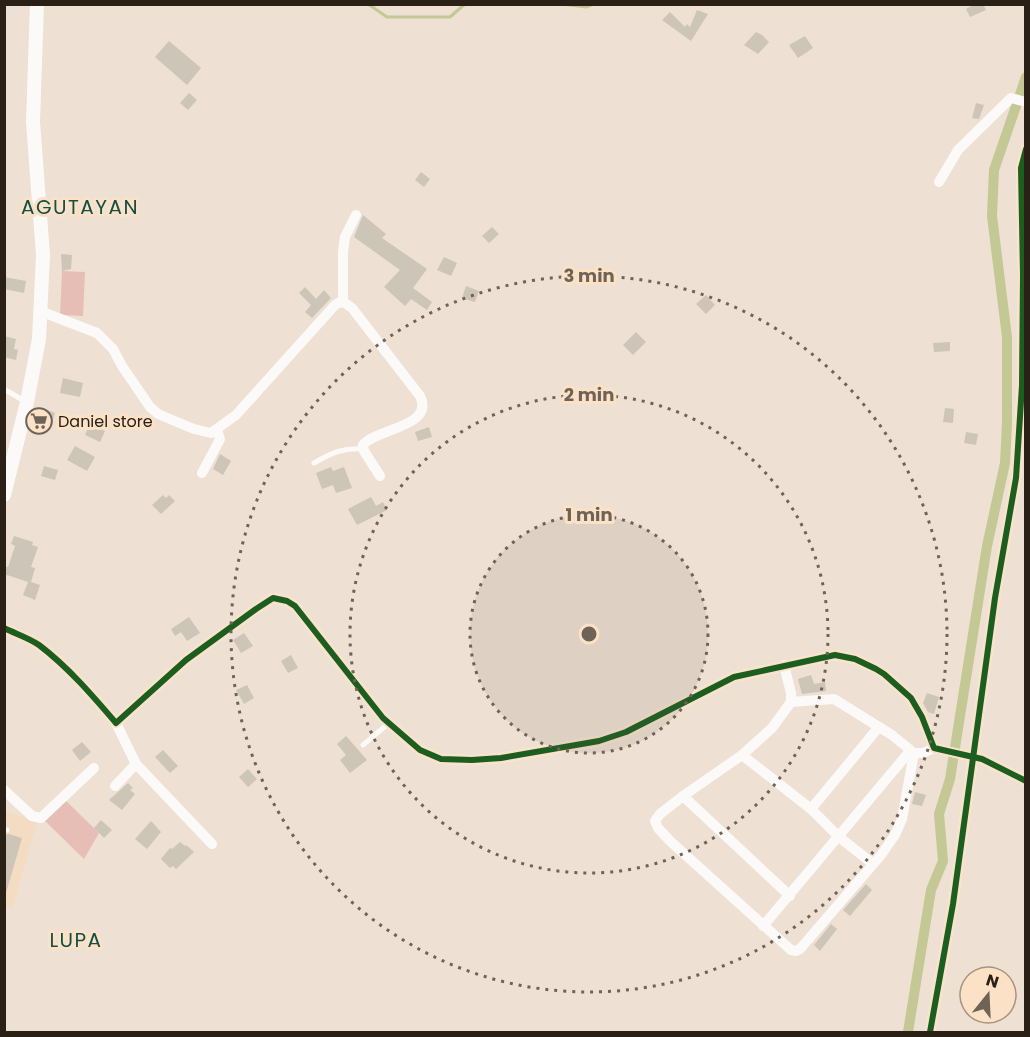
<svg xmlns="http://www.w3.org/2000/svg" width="1030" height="1037" viewBox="0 0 1030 1037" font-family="Poppins,sans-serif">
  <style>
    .built { fill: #f4dcc3 }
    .green { fill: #e7beb6 }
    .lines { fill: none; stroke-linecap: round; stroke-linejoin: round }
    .stream { stroke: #c3c894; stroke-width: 3 }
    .canal { stroke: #c3c894; stroke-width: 10 }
    .building { fill: #cdc5b8 }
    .service { stroke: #fcfaf8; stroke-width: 5 }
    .minor { stroke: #fcfaf8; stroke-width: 10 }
    .secondary { stroke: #fcfaf8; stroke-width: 14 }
    .cycleway-casing { stroke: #fbe1c5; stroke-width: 10 }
    .cycleway { stroke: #1b5e20; stroke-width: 6 }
    .ring { fill: none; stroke: #6f6358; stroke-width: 3; stroke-dasharray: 3 6 }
    .labels { text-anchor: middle; stroke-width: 6; stroke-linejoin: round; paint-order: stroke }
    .poi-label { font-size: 16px; fill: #2a2016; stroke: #fbe1c5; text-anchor: start }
    .quarter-label { font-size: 20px; letter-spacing: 1.5px; fill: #124f4b; stroke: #fbe1c5 }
    .centre { fill: #6f6358; stroke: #fbe1c5; stroke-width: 3 }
    .ring-label { font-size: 18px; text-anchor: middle; font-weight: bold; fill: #6f6358; stroke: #fbe1c5; stroke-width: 6; stroke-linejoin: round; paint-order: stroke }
  </style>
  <rect width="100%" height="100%" fill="#eee0d2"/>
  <!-- built -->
  <polygon class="built" points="4,810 37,823 12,909 5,906"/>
  <!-- green -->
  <g class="green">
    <polygon points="62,271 85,272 83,316 60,315"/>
    <polygon points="64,799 99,833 84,859 44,820"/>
  </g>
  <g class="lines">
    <!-- stream -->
    <g class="stream">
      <polyline points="368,4 387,17 450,17 465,4"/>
      <polyline points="562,4 586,7 594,4"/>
    </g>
    <!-- canal -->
    <polyline class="canal" points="908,1032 931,890 943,861 939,814 950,779 987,546 1005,463 1007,422 1007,337 992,216 994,170 1026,77"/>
  </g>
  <!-- building -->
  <g class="building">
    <polygon points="975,4 983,4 986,10 970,17 966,9"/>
    <polygon points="697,10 708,14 691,41 662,20 670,12 685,27 687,24 690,27"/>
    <polygon points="756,32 762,35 769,42 758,54 744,45"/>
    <polygon points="805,36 813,48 798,58 789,45"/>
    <polygon points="169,41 201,68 187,85 155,57"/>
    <polygon points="189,93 197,100 188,110 180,103"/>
    <polygon points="976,103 984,105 979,119 972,118"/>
    <polygon points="421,172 430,179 424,187 415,180"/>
    <polygon points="363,215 386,234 382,238 427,269 413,288 432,302 427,310 411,299 405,306 384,287 400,270 354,237"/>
    <polygon points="492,227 499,234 489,243 482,236"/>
    <polygon points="61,254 72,255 71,269 62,271"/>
    <polygon points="444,257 457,263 451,276 437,270"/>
    <polygon points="4,277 26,281 24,293 4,289"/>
    <polygon points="466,286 479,291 475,302 462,298"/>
    <polygon points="305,287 316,299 324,290 331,298 312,318 305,312 311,305 299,293"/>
    <polygon points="706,295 715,305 706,314 696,304"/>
    <polygon points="636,332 646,342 633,355 623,345"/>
    <polygon points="4,336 16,339 14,349 18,350 16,360 4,357"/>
    <polygon points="950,342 950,351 934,352 933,343"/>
    <polygon points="63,378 83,383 80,397 60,393"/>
    <polygon points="42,408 55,413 52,422 39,416"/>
    <polygon points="945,408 954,409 953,423 943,422"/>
    <polygon points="90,424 105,431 100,442 85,435"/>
    <polygon points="429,427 432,437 418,441 415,432"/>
    <polygon points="966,432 978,434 976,445 964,443"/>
    <polygon points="75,446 95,457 87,471 67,460"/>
    <polygon points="220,454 231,461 223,475 213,469"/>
    <polygon points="44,466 58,470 55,480 41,476"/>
    <polygon points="331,467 333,471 344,467 352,488 336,493 333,485 322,489 316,473"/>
    <polygon points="163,495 166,498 169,495 175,501 161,514 152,505"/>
    <polygon points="371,497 376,506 383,502 387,510 357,525 348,509"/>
    <polygon points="14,536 33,542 32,545 38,547 31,567 35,568 31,582 40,585 35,600 23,595 28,582 4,574 4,566 8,567 15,546 11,544"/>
    <polygon points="189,617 200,633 187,641 181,632 175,636 171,629"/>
    <polygon points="244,633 253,646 241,653 233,640"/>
    <polygon points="291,655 298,668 288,673 281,661"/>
    <polygon points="811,675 814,684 825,682 826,691 802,694 798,679"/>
    <polygon points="247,685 254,698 244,704 236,690"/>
    <polygon points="927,693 939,697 934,714 928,712 923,703"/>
    <polygon points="346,736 367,760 350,773 340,760 346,755 337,744"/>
    <polygon points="82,742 91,752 80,761 72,750"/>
    <polygon points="163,750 178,766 170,773 155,757"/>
    <polygon points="248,769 257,779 248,787 239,777"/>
    <polygon points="128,783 133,788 130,790 135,794 122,810 109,800"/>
    <polygon points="915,792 926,795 922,806 912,804"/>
    <polygon points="101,820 112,830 104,838 94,828"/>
    <polygon points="151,821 161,832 147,849 135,839"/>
    <polygon points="9,834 22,838 6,893 4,893 4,835"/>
    <polygon points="180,842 185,846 186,845 194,852 176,869 173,866 170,868 161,859 170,848 172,849"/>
    <polygon points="866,884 872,890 850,916 843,910"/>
    <polygon points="831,924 837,929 820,951 814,945"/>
  </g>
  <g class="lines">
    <!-- service -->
    <g class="service">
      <polyline points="4,389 26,402"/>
      <path d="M314,463C331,453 344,447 364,449"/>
      <polyline points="363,745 389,723"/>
      <polyline points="4,830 7,830"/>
    </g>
    <!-- minor -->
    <g class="minor">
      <polyline points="939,182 958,150 1011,98 1026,102"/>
      <polyline points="343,302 343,252 345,237 356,215"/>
      <path d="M40,311L97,333L113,349L122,366L150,407L158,414L194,429L211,433L236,415L335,305L340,302L345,303L352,308L420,396C435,427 377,428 363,445L364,451L380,476"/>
      <polyline points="202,473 218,443 220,439 217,430"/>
      <path d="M4,628C16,634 29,638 39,645C68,667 92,695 116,723L186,660L256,609L273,598L287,601L295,606L383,718L420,750L441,759L472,760L501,758L599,741L626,732L734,677L835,655L855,659L876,669L884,674L911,698L922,717L934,748L982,759L1026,781"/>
      <polyline points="784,665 791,693 791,702 772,728 742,755 683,796 660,814 655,821 658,828 670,841 791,950 796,951 800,949 881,855 895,835 902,819 914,753"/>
      <polyline points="791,702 834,699 892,735 914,753 923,753 934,748"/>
      <polyline points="742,755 811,809 839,837 872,863"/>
      <polyline points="136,764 212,844"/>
      <polyline points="115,786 136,764 116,723"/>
      <polyline points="4,790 32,816 41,818 94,768"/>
      <polyline points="683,796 790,896"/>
      <polyline points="811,809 878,728"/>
      <polyline points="763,926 910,751"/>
      <polyline points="930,1032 953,904 995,598 1016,478 1022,386 1023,275 1021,168 1026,149"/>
    </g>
    <!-- secondary -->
    <polyline class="secondary" points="4,495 27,402 39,339 43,255 33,122 37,4"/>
    <!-- cycleway casing -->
    <g class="cycleway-casing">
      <g id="cycleway">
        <path d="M4,628C16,634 29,638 39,645C68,667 92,695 116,723L186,660L256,609L273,598L287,601L295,606L383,718L420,750L441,759L472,760L501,758L599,741L626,732L734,677L835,655L855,659L876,669L884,674L911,698L922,717L934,748L982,759L1026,781"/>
        <polyline points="930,1032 953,904 995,598 1016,478 1022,386 1023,275 1021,168 1026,149"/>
      </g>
    </g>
    <!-- cycleway -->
    <use href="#cycleway" class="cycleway"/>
  </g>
  <!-- distance rings -->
  <circle cx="589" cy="634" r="119" fill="#6f6358" fill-opacity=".12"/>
  <g class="ring">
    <circle cx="589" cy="634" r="119"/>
    <circle cx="589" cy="634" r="239"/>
    <circle cx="589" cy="634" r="358"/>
  </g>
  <!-- icons -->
  <defs>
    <g id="supermarket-ring" transform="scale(1.35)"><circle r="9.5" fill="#fbe1c5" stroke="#6f6358" stroke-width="1.5"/><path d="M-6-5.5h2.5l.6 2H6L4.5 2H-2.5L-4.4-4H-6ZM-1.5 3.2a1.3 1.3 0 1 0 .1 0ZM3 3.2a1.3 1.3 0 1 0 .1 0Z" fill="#6f6358"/></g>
  </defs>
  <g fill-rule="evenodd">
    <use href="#supermarket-ring" x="39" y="421"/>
  </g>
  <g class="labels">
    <!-- poi labels -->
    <g class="poi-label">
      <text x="58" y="427">Daniel store</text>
    </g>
    <!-- quarter labels -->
    <g class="quarter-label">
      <text x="80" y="214">AGUTAYAN</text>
      <text x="76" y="947">LUPA</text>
    </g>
  </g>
  <circle cx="589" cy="634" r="9" class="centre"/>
  <g class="ring-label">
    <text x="589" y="282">3 min</text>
    <text x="589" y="401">2 min</text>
    <text x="589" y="521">1 min</text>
  </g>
  <!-- border -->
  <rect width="1030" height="1037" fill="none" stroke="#2a2016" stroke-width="12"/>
  <!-- north arrow -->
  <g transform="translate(988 995) rotate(18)"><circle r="28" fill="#fbe1c5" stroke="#a7947f" stroke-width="1.5"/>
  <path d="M0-4.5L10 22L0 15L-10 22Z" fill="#6f6358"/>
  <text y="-9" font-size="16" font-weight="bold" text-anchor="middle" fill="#2a2016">N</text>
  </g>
</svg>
